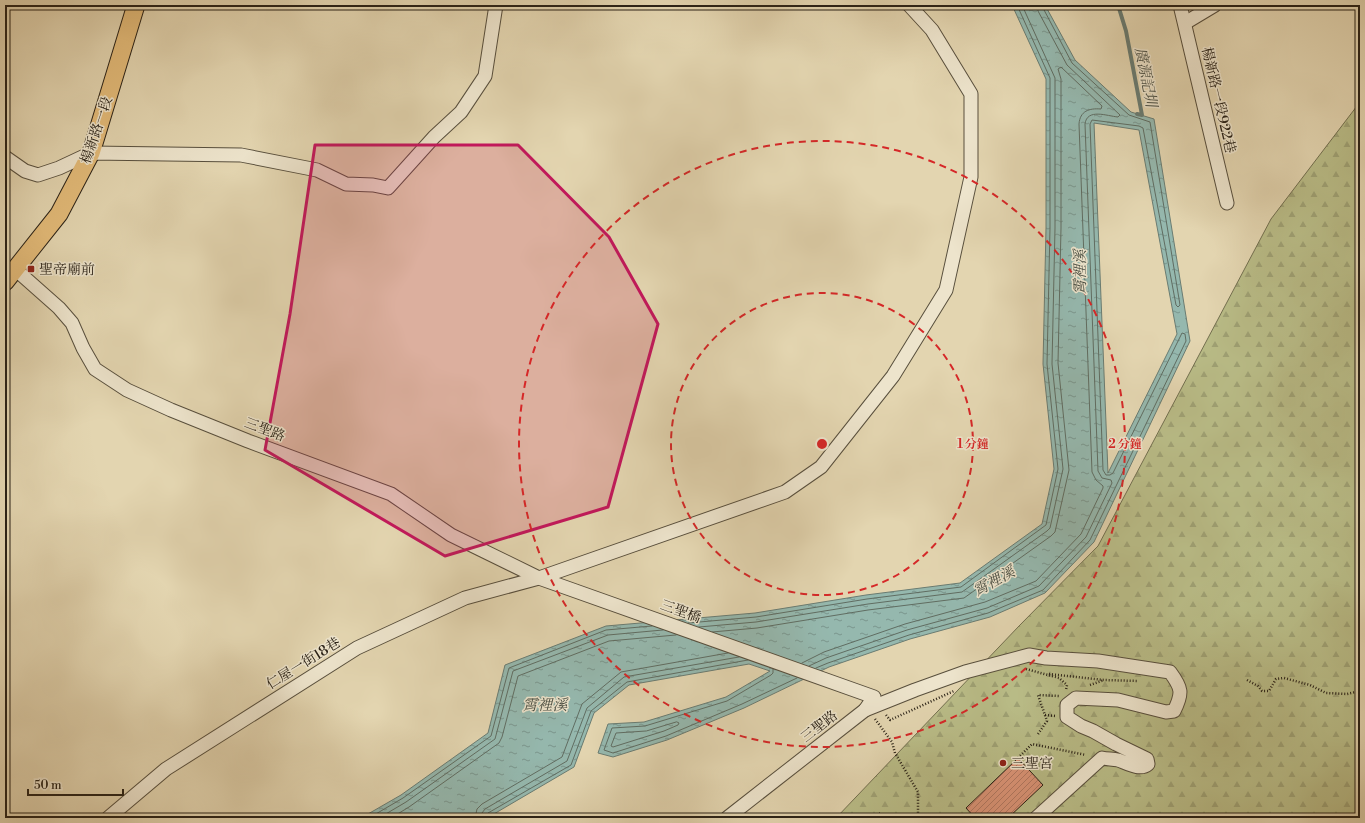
<svg xmlns="http://www.w3.org/2000/svg" width="1365" height="823" viewBox="0 0 1365 823" font-family="'Libre Bodoni','Noto Serif TC',serif">
  <style>
    .forest { fill: url(#forest-firs); stroke: #726f4f }
    .water { fill: url(#water-ripples); stroke: #6a7c72; fill-rule: evenodd }
    .lines { fill: none; stroke-linecap: round; stroke-linejoin: round }
    .shore { stroke: #606d62; stroke-width: 1 }
    .stream { stroke: #6a7c72; stroke-width: 4 }
    .building { fill: url(#building-hatch); stroke: #2a2217 }
    .minor-casing { stroke: #584f3d; stroke-width: 15 }
    .major-casing { stroke: #2a2217; stroke-width: 19 }
    .path { stroke: #2a2217; stroke-width: 2.5; stroke-dasharray: 1 2; stroke-linecap: butt }
    .minor { stroke: #ede4cc; stroke-width: 13 }
    .major { stroke: #e2ba78; stroke-width: 17 }
    .marked { fill: #c2185b; fill-opacity: 0.2; stroke: #c2185b; stroke-width: 3; stroke-linejoin: round }
    .ring { fill: none; stroke: #d62828; stroke-width: 2; stroke-dasharray: 7 5 }
    .poi-dot { fill: #8f2418; stroke: #ede4cc; stroke-width: 1.5 }
    .labels { text-anchor: middle; stroke-width: 3; stroke-linejoin: round; paint-order: stroke }
    .street-label { font-size: 14px; fill: #2a2217; stroke: #ede4cc }
    .poi-label { font-size: 14px; fill: #2a2217; stroke: #ede4cc; text-anchor: start }
    .water-label { font-size: 15px; font-style: italic; fill: #4a4f44; stroke: #ede4cc }
    .centre { fill: #d62828; stroke: #ede4cc; stroke-width: 2 }
    .ring-label { font-size: 12px; text-anchor: middle; font-weight: bold; fill: #d62828; stroke: #ede4cc; stroke-width: 3; stroke-linejoin: round; paint-order: stroke }
  </style>
  <defs>
    <pattern id="forest-firs" width="22" height="20" patternUnits="userSpaceOnUse"><rect width="22" height="20" fill="#b9bc87"/><path d="M5 1l3.5 6h-7zM16 11l3.5 6h-7z" fill="#9fa174"/></pattern>
    <pattern id="water-ripples" width="26" height="14" patternUnits="userSpaceOnUse"><rect width="26" height="14" fill="#95b8ae"/><path d="M2 4q2-2 4 0t4 0M15 11q2-2 4 0t4 0" fill="none" stroke="#7a958d"/></pattern>
    <pattern id="building-hatch" width="6" height="6" patternUnits="userSpaceOnUse"><rect width="6" height="6" fill="#da9477"/><path d="M-1 1l2-2M0 6l6-6M5 7l2-2" fill="none" stroke="#b17861"/></pattern>
  </defs>
  <rect width="100%" height="100%" fill="#e3d5b0"/>
  <filter id="stains"><feTurbulence type="fractalNoise" baseFrequency=".005" numOctaves="4"/><feColorMatrix values="0 0 0 0 .2 0 0 0 0 .09 0 0 0 0 .02 0 0 0 .5 -.17"/></filter>
  <radialGradient id="worn" r=".72"><stop offset=".6" stop-color="#630" stop-opacity="0"/><stop offset="1" stop-color="#630" stop-opacity=".3"/></radialGradient>
  <!-- forest -->
  <polygon class="forest" points="1360,102 1360,818 836,818 1019,626 1098,546 1271,219"/>
  <!-- water -->
  <path class="water" d="M1012,5H1045L1075,60L1131,112L1154,119L1190,341L1094,542L1045,593L990,617L910,639L829,667L744,708L667,740L613,757L598,753L608,724L644,722L726,697L770,671L749,664L629,685L594,713L574,767L487,818H361L401,795L488,733L505,665L606,626L755,613L866,595L960,583L1042,524L1054,469L1043,364L1046,228V79ZM1094,123L1139,130L1177,334L1108,473Z"/>
  <g class="lines">
    <!-- shore -->
    <g class="shore">
      <polyline points="688,623 756,617 867,599 961,587 1046,525 1058,469 1047,364 1050,228 1050,78 1017,5"/>
      <polyline points="699,627 756,622 868,604 962,592 1047,531 1050,528 1063,469 1052,364 1055,228 1055,78 1022,5"/>
      <path d="M712,632L757,628L868,610L964,598L1051,536L1055,532L1069,470L1058,363L1061,228V79L1058,69L1061,67L1102,106L1101,109C1089,108 1080,111 1079,124L1092,472L1096,480L1103,486V488L1081,534L1036,581L985,602L905,624L824,652L802,663"/>
      <path d="M809,666L826,658L907,630L987,608L1039,586L1086,537L1112,483L1111,480L1102,478L1098,471L1085,124C1087,108 1107,116 1118,117L1120,115L1067,65L1038,11L1037,5"/>
      <polyline points="816,668 828,663 909,635 988,613 1043,590 1090,540 1186,341 1185,334 1182,333 1113,473 1110,475 1106,475 1103,470 1090,124 1092,120 1139,126 1143,128 1176,305 1178,307 1180,305 1150,122 1129,115 1072,63 1043,8 1042,5"/>
      <polyline points="773,669 773,673 771,675 727,701 645,726 612,728 604,750 613,753 666,736 742,704 797,678"/>
      <polygon points="677,722 679,723 678,725 664,731 613,747 611,746 616,733 646,731"/>
      <polyline points="369,818 403,798 491,736 509,668 606,630 652,626"/>
      <polyline points="379,818 406,802 495,739 513,671 608,635 663,630"/>
      <polyline points="391,818 409,807 499,743 502,737 518,676 609,641 676,635"/>
      <polyline points="475,818 477,809 482,804 562,757 582,704 621,672 728,653"/>
      <polyline points="481,818 482,813 485,809 567,761 587,708 624,677 739,657"/>
      <polyline points="486,818 488,813 571,765 591,711 627,682 748,660"/>
    </g>
    <!-- stream -->
    <g class="stream">
      <polyline points="1118,5 1126,31 1142,115 1137,114"/>
      <polyline points="5,816 9,818"/>
    </g>
  </g>
  <!-- building -->
  <polygon class="building" points="1018,758 1043,785 1008,818 975,818 966,808"/>
  <g class="lines">
    <!-- minor casing -->
    <g class="minor-casing">
      <g id="minor">
        <polyline points="1180,5 1227,203"/>
        <polyline points="1185,23 1215,5"/>
        <polyline points="5,157 25,171 38,175 59,168 91,153 241,155 317,170 346,184 373,185 388,188 434,137 461,112 485,76 496,5"/>
        <polyline points="15,269 59,308 72,323 83,348 95,369 127,390 171,410 248,441 391,494 451,535 539,578 874,697 865,710 727,818"/>
        <path d="M865,710L915,690L965,672L1029,655L1046,658L1098,661L1170,672C1182,688 1183,693 1174,711L1166,712L1118,700L1076,698L1067,705V717L1081,726L1093,731L1116,744L1147,759L1148,764C1140,771 1127,763 1118,760C1113,759 1107,759 1102,758L1036,818"/>
        <polyline points="108,818 166,769 357,648 465,598 539,578 785,492 821,467 893,376 946,290 971,177 971,94 932,30 909,5"/>
      </g>
    </g>
    <!-- major casing -->
    <g class="major-casing">
      <polyline id="major" points="5,282 59,214 91,153 136,5"/>
    </g>
    <!-- path -->
    <g class="path">
      <polyline points="1026,669 1059,678 1067,685 1066,690"/>
      <polyline points="1049,674 1104,680 1138,681"/>
      <polyline points="1247,680 1258,686 1262,691 1269,691 1276,679 1284,678 1310,685 1326,693 1347,694 1360,691"/>
      <polyline points="1090,685 1104,680"/>
      <polyline points="886,715 890,720 954,691"/>
      <polyline points="1045,715 1056,716"/>
      <polyline points="875,719 892,742 895,753 918,792 918,818"/>
      <polyline points="1038,734 1047,721 1038,695 1059,696"/>
      <polyline points="1018,758 1032,744 1086,755"/>
      <polyline points="872,818 874,815 882,813 882,818"/>
    </g>
    <!-- minor -->
    <use href="#minor" class="minor"/>
    <!-- major -->
    <use href="#major" class="major"/>
  </g>
  <!-- marked area -->
  <path class="marked" d="M315,145H518L609,237L658,324L608,507L445,556L265,450L290,314Z"/>
  <!-- distance rings -->
  <g class="ring">
    <circle cx="822" cy="444" r="151"/>
    <circle cx="822" cy="444" r="303"/>
  </g>
  <!-- markers -->
  <g class="poi-dot">
    <rect x="27" y="265" width="8" height="8" rx="2"/>
    <circle cx="1003" cy="763" r="4"/>
  </g>
  <g class="labels">
    <!-- street labels -->
    <g class="street-label">
      <text transform="translate(1219 100) rotate(77)" y="5">楊新路一段922巷</text>
      <text transform="translate(96 130) rotate(-71)" y="5">楊新路一段</text>
      <text transform="translate(265 429) rotate(21)" y="5">三聖路</text>
      <text transform="translate(681 611) rotate(20)" y="5">三聖橋</text>
      <text transform="translate(303 663) rotate(-32)" y="5">仁屋一街18巷</text>
      <text transform="translate(819 726) rotate(-38)" y="5">三聖路</text>
    </g>
    <!-- poi labels -->
    <g class="poi-label">
      <text x="39" y="274">聖帝廟前</text>
      <text x="1011" y="768">三聖宮</text>
    </g>
    <!-- water labels -->
    <g class="water-label">
      <text transform="translate(1146 77) rotate(79)" y="5">廣源記圳</text>
      <text transform="translate(1080 272) rotate(-90)" y="5">霄裡溪</text>
      <text transform="translate(994 581) rotate(-29)" y="5">霄裡溪</text>
      <text x="545" y="710">霄裡溪</text>
    </g>
  </g>
  <circle cx="822" cy="444" r="6" class="centre"/>
  <g class="ring-label">
    <text x="973" y="448">1 分鐘</text>
    <text x="1125" y="448">2 分鐘</text>
  </g>
  <!-- margin -->
  <rect width="1365" height="823" fill="none" stroke="#e3d5b0" stroke-width="20"/>
  <rect x="6" y="6" width="1353" height="811" fill="none" stroke="#2a2217" stroke-width="2"/>
  <rect x="10" y="10" width="1345" height="803" fill="none" stroke="#2a2217"/>
  <!-- scale -->
  <path d="M28 789v6h95v-6" fill="none" stroke="#2a2217" stroke-width="2"/>
  <text x="34" y="789" font-size="12" fill="#2a2217" stroke="#ede4cc" stroke-width="3" paint-order="stroke">50 m</text>
  <rect width="100%" height="100%" filter="url(#stains)"/>
  <rect width="100%" height="100%" fill="url(#worn)"/>
</svg>
